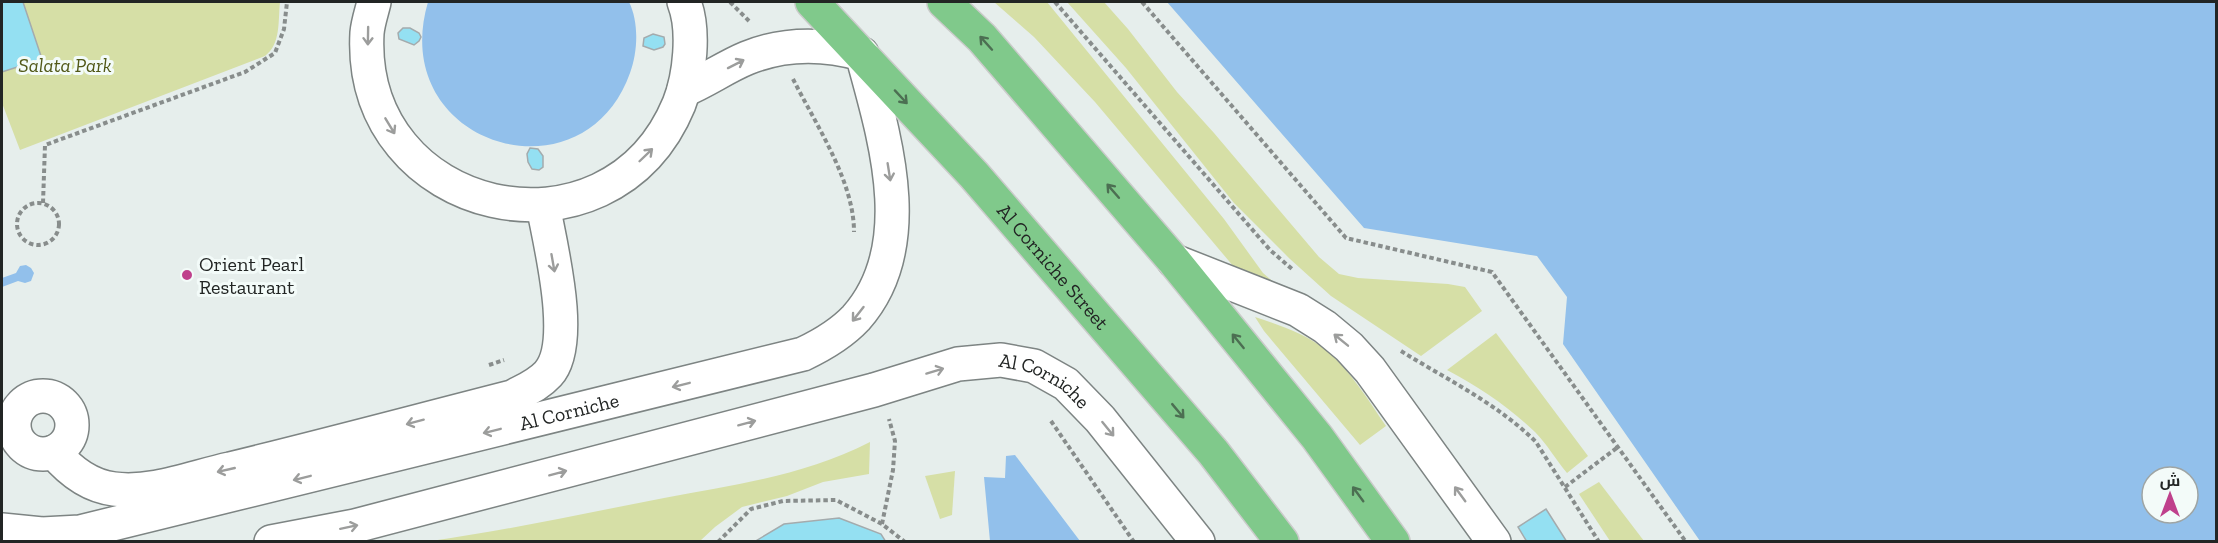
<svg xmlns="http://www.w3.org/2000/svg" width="2218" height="543" viewBox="0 0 2218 543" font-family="'Zilla Slab',Cairo,serif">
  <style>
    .green { fill: #d6dfa6 }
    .water { fill: #92c0eb; fill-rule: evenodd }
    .building { fill: #94e0f2; stroke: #a4abad; stroke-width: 1.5 }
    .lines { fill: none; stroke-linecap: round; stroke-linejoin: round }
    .minor-casing { stroke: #7d8483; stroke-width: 36 }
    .highway-casing { stroke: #cacbca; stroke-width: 36 }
    .path { stroke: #888d8c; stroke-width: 4; stroke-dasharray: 4.5 3; stroke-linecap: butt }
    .minor { stroke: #fff; stroke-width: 33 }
    .highway { stroke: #80c98b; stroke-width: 33 }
    .oneway { stroke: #9c9d9c }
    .oneway2 { stroke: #4c6f52 }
    .poi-dot { fill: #bf408c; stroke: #f3fbf9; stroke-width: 2 }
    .labels { text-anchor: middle; stroke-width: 6; stroke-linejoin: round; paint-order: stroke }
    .park-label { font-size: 20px; font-style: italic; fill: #515817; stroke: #f3fbf9 }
    .poi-label { font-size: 20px; fill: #222524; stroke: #f3fbf9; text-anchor: start }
    .street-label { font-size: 20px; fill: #222524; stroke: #f3fbf9 }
  </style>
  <rect width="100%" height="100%" fill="#e6eeec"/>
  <!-- green -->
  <g class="green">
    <path d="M2,2H280C278,21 281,44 265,56L20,150L2,103Z"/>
    <polygon points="994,2 1047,2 1224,219 1263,273 1303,307 1239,273 1095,102 1034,37"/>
    <polygon points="1067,2 1104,2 1128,29 1177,92 1214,133 1319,257 1339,274 1358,278 1448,284 1465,287 1482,311 1421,356 1331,296 1290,259 1234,203 1126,68"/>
    <path d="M1255,317C1279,325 1306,334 1326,350C1351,371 1368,400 1386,426L1360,445L1264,331Z"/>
    <path d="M1496,333L1588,456L1567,473C1556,460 1547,444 1535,432C1509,407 1479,387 1447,370Z"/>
    <path d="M870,442L869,474L823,482L787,496L742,507L715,527L700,541H431C509,530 586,513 664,498C736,484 804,476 870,442Z"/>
    <polygon points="955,471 952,515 940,519 925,476"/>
    <polygon points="1599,482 1644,541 1610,541 1579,494"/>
  </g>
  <!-- water -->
  <g class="water">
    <path d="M428,2H629C639,22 638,51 630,73C583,205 386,145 428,2Z"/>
    <path d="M1167,2H2216V541H1700L1563,344L1567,297L1537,256L1364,228ZM2152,477H2188V513H2152Z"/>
    <polygon points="26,265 31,268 34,273 31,281 25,283 18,281 2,287 2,278 16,273 20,266"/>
    <polygon points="1015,455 1080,541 990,541 984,477 1005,478 1006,456"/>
  </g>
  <!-- building -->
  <g class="building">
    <polygon points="2,2 23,2 42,59 2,72"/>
    <polygon points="403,28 410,28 419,33 421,37 419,41 414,45 399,39 398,33"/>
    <polygon points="653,34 664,37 665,44 663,47 654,50 643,46 644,38"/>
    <polygon points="530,148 538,149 543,156 543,167 539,170 532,169 528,162 527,154"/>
    <polygon points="1546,509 1567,542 1527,542 1518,527"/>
    <polygon points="839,518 881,534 886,542 754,542 784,524"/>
  </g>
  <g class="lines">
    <!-- minor casing -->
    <g class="minor-casing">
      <g id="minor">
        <path d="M374,2C372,11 368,22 367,33C357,216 609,273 679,104C690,76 695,30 684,2"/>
        <polyline points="1174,261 1298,310 1325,327 1349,347 1370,370 1494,542"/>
        <circle cx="43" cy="425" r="29"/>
        <path d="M54,452C69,470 89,486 114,489C152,494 193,477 230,469C325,446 418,421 512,397C525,390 538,385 548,374C576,344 550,244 543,205"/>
        <path id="s1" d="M2,530L42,534L80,532L803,354C822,345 841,334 856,318C920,246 884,135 862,54C823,43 784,43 747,58C725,67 706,81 684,90"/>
        <path id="s2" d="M271,542L355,526L874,390L958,364L1001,360L1034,366L1066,384L1100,419L1198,542"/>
      </g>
    </g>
    <!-- highway casing -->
    <g class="highway-casing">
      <g id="highway">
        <path id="s3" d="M812,2L974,175L1213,452L1282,542"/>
        <polyline points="944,2 982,38 1174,261 1317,437 1393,542"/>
      </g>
    </g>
    <!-- path -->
    <g class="path">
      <polyline points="730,2 749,21"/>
      <polyline points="1055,2 1270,250 1292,269"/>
      <polyline points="1142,2 1346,238 1492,272 1686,542"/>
      <path d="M793,79C816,125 854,181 854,232"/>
      <circle cx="38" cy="224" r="21"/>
      <polyline points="43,203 45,145 245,72 275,53 284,29 287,2"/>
      <path d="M1401,351C1446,379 1498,404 1536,442L1599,542"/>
      <polyline points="489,365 504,360"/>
      <polyline points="1051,421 1134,542"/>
      <polyline points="1565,487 1618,447"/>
      <polyline points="882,524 893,470 895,441 889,419"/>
      <polyline points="718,542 751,509 783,501 836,500 882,524 905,542"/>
    </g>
    <!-- minor -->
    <use href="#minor" class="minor"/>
    <!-- highway -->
    <use href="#highway" class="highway"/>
  </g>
  <!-- one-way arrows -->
  <defs><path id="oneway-shaft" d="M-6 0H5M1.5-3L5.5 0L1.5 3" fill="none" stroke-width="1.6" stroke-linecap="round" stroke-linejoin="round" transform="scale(1.5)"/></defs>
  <g class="oneway">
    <use href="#oneway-shaft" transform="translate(368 36) rotate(91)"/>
    <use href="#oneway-shaft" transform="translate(736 64) rotate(-27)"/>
    <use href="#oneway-shaft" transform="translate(390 126) rotate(59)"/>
    <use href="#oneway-shaft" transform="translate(646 155) rotate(-44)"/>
    <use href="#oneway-shaft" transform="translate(889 172) rotate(81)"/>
    <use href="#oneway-shaft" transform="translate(553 263) rotate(80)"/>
    <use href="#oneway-shaft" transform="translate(858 314) rotate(128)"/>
    <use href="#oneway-shaft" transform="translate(1341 340) rotate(-141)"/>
    <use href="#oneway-shaft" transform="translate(935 371) rotate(-17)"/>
    <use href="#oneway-shaft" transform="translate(681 385) rotate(166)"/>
    <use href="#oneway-shaft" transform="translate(415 422) rotate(165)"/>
    <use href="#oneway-shaft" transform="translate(747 423) rotate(-15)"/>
    <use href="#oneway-shaft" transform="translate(1108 429) rotate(51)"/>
    <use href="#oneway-shaft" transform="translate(492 431) rotate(166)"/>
    <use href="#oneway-shaft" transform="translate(226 470) rotate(167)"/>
    <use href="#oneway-shaft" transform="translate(558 473) rotate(-15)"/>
    <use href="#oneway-shaft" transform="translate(302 478) rotate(166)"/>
    <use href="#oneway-shaft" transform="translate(1460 494) rotate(-126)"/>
    <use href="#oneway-shaft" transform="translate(349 527) rotate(-12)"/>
  </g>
  <g class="oneway2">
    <use href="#oneway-shaft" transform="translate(986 43) rotate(-132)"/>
    <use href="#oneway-shaft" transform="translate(901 97) rotate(47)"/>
    <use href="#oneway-shaft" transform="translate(1113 191) rotate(-131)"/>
    <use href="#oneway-shaft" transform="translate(1238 341) rotate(-129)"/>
    <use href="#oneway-shaft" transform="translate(1178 411) rotate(50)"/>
    <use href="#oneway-shaft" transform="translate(1358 494) rotate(-126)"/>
  </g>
  <!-- markers -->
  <circle class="poi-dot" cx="187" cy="275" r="6"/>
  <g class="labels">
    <!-- park labels -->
    <g class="park-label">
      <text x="65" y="72">Salata Park</text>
    </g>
    <!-- poi labels -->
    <g class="poi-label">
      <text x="199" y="271">Orient Pearl<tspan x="199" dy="23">Restaurant</tspan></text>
    </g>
    <!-- street labels -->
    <g class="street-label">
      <text dy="7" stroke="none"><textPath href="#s3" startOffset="358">Al Corniche Street</textPath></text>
      <text dy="7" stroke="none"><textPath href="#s2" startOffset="802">Al Corniche</textPath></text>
      <text dy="7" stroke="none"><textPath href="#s1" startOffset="582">Al Corniche</textPath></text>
    </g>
  </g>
  <!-- border -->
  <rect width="2218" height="543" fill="none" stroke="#222524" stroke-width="6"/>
  <!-- north arrow -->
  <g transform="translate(2170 495)"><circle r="28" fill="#f3fbf9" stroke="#9fa5a4" stroke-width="1.5"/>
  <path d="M0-4.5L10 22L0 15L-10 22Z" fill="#bf408c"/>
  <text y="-9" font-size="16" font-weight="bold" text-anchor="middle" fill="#222524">ش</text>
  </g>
</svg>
